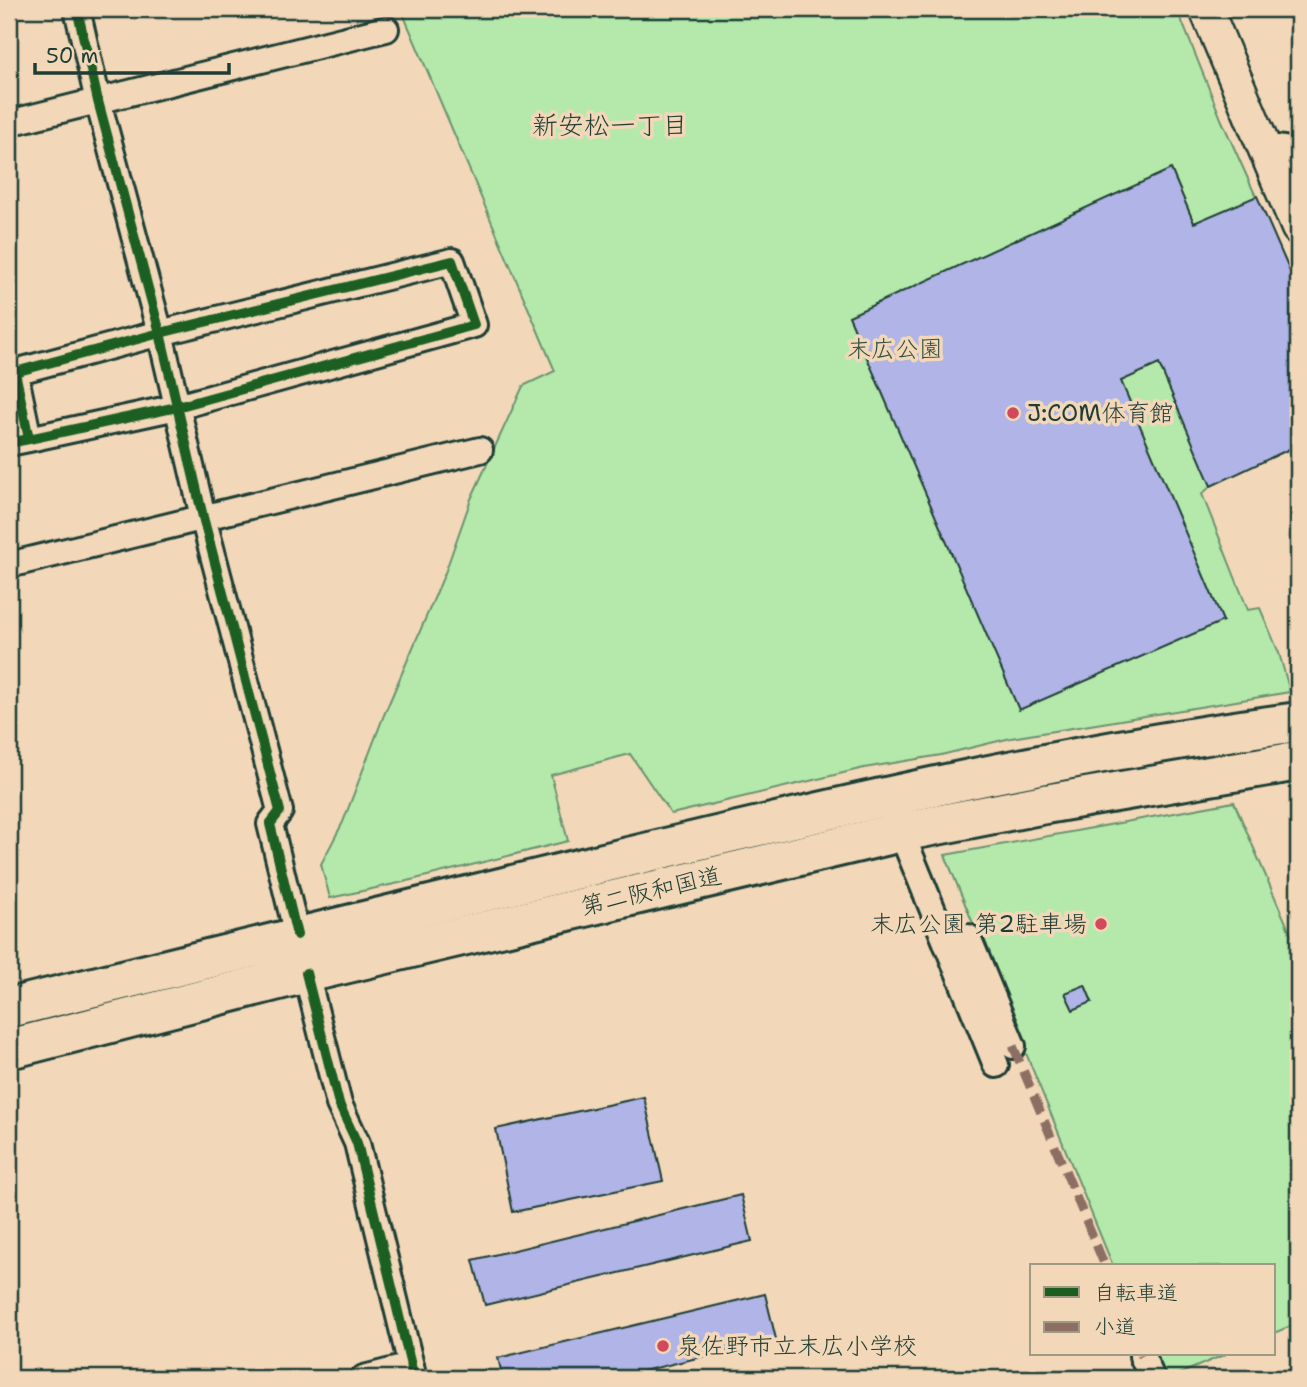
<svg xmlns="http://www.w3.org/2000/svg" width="1307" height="1387" viewBox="0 0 1307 1387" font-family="'Shantell Sans','Klee One',sans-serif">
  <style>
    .green { fill: #b5e9ab; stroke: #6a9370; stroke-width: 2 }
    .building { fill: #b0b4e6; stroke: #1f3d34; stroke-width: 2 }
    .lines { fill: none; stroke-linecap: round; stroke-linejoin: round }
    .minor-casing { stroke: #1f3d34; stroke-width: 30 }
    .tertiary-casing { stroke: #1f3d34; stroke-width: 37 }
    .trunk-casing { stroke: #1f3d34; stroke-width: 44 }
    .minor { stroke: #f2d8b9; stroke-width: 24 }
    .tertiary { stroke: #f2d8b9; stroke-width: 32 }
    .trunk { stroke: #f2d8b9; stroke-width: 38 }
    .quiet { stroke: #8d6e63; stroke-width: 9; stroke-dasharray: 18 9; stroke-linecap: butt }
    .cycleway-casing { stroke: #f2d8b9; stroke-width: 15 }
    .cycleway { stroke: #1b5e20; stroke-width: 10 }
    .poi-dot { fill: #d1495b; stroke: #f2d8b9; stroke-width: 2.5 }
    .labels { text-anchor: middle; stroke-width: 7; stroke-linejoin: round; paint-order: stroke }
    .park-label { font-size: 24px; fill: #2e4e40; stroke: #f2d8b9 }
    .poi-label { font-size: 24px; fill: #1f3d34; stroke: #f2d8b9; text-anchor: start }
    .street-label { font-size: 24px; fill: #1f3d34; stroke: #f2d8b9 }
    .neighbourhood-label { font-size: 26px; fill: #1f3d34; stroke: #f2d8b9 }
  </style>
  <rect width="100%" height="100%" fill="#f2d8b9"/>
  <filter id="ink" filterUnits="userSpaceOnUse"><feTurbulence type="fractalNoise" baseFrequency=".0143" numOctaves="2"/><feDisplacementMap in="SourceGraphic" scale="14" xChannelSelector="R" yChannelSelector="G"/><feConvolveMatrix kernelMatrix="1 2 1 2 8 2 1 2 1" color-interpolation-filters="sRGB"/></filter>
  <g filter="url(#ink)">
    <!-- green -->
    <g class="green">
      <polygon points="401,9 1177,9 1222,121 1298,290 1298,445 1211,486 1202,494 1248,610 1260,608 1279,653 1290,692 1011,738 941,755 864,768 671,814 630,754 551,775 568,841 399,883 330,898 321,864 343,822 384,715 445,573 471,499 523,386 555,371"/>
      <polygon points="1234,802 1298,951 1298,1323 1274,1333 1274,1266 1113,1266 945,855"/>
      <polygon points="1149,1354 1226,1354 1170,1378 1159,1378"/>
    </g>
    <!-- building -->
    <g class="building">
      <polygon points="1171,169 1194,223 1257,196 1298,290 1298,445 1211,486 1159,364 1121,381 1223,621 1019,710 849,316"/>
      <polygon points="1085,985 1092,1002 1073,1010 1065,993"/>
      <polygon points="644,1097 663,1181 513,1212 496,1129"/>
      <polygon points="741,1195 752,1241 485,1305 473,1260"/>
      <polygon points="765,1294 776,1339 614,1378 503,1378 498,1358"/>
    </g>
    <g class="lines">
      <!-- minor casing -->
      <g class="minor-casing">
        <g id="minor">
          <polyline points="77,9 98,101 160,333 203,517 280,811 270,824 297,935"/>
          <polyline points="9,123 386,29"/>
          <polyline points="1264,146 1298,151"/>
          <polyline points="9,443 29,439 177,407 474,325 452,261 160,333 15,372 29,439"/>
          <polyline points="9,565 480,450"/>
          <polyline points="901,832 996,1065"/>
          <polyline points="947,945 968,937 1013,1046"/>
          <polyline points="306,973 339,1104 357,1143 414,1378"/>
          <polyline points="1142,1356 1152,1378"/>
          <polyline points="364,1378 411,1366"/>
        </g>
      </g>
      <!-- tertiary casing -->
      <g class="tertiary-casing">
        <polyline id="tertiary" points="1206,9 1298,228"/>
      </g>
      <!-- trunk casing -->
      <g class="trunk-casing">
        <g id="trunk">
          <path d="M9,1008C200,960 391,915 583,868C819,811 1057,754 1298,722"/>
          <polyline points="9,1049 306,973 901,832 1045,804 1298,761"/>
        </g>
      </g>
      <!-- minor -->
      <use href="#minor" class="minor"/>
      <!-- tertiary -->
      <use href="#tertiary" class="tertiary"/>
      <!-- trunk -->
      <use href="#trunk" class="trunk"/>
      <!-- quiet -->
      <g class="quiet">
        <polyline points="1013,1046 1105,1266"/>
        <polyline points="1141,1354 1142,1356"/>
      </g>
      <!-- cycleway casing -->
      <g class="cycleway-casing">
        <g id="cycleway">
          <polyline points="77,9 98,101 160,333 203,517 280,811 270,824 297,935"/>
          <polyline points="9,443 29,439 177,407 474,325 452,261 160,333 15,372 29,439"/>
          <polyline points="306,973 339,1104 357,1143 414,1378"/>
        </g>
      </g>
      <!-- cycleway -->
      <use href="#cycleway" class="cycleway"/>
    </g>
  </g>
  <!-- markers -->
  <g class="poi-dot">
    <circle cx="1013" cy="413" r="7"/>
    <circle cx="1101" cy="924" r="7"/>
    <circle cx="663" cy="1346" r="7"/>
  </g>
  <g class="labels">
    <!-- park labels -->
    <g class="park-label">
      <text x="895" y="357">末広公園</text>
    </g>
    <!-- poi labels -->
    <g class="poi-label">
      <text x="1027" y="421">J:COM体育館</text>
      <text x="1087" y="932" text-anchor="end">末広公園 第2駐車場</text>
      <text x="677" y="1354">泉佐野市立末広小学校</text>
    </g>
    <!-- street labels -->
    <g class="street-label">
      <text transform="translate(651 891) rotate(-13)" y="8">第二阪和国道</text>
    </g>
    <!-- neighbourhood labels -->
    <g class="neighbourhood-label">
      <text x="610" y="134">新安松一丁目</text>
    </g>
  </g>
  <!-- margin -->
  <rect width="1307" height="1387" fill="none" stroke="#f2d8b9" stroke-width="35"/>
  <rect x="18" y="18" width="1272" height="1352" fill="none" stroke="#1f3d34" stroke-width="2.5" filter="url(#ink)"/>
  <!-- legend -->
  <rect x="1030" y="1264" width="245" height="91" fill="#f2d8b9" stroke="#9e9a84" stroke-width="2"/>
  <rect x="1044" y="1287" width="35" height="10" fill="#1b5e20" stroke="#9e9a84" stroke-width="2"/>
  <text x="1094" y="1300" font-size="21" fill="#1f3d34">自転車道</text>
  <rect x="1044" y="1322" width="35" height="10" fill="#8d6e63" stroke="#9e9a84" stroke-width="2"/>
  <text x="1094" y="1334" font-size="21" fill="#1f3d34">小道</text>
  <!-- scale -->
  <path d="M35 63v10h194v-10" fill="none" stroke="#1f3d34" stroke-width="3.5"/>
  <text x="46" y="63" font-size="21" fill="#1f3d34" stroke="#f2d8b9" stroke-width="5" paint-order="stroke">50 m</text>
</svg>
